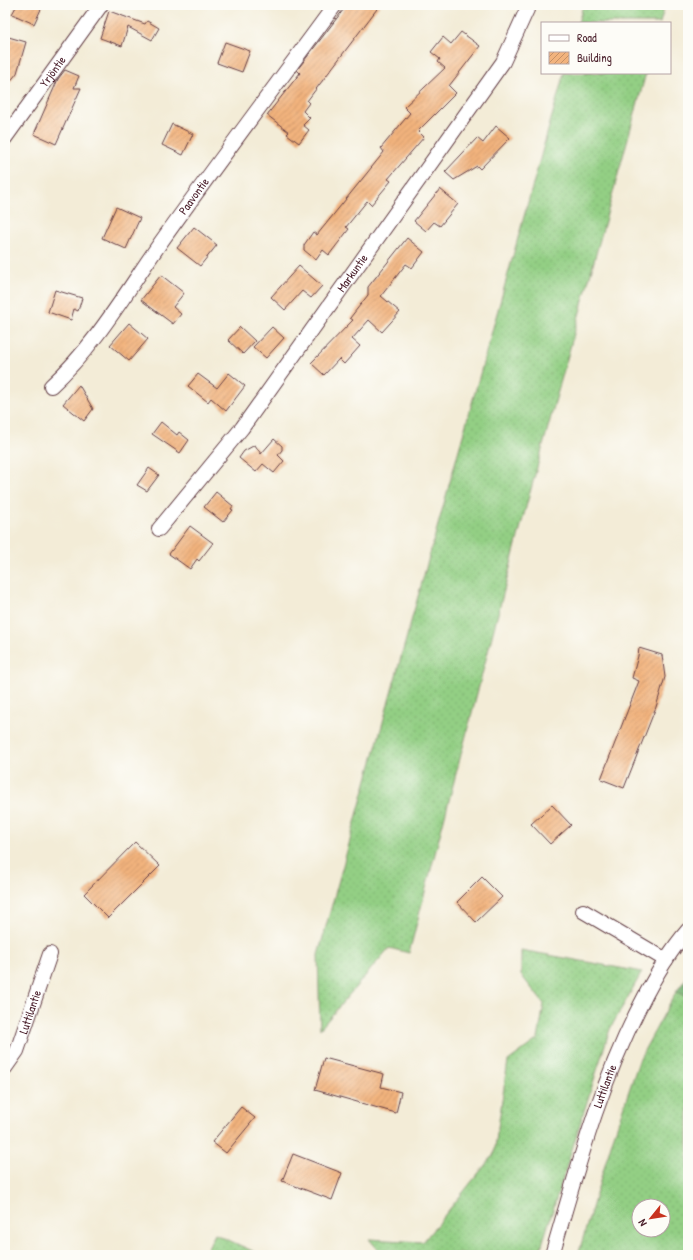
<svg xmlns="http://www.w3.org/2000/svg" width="693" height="1260" viewBox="0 0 693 1260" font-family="'Patrick Hand',sans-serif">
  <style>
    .grass { fill: url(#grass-dots); stroke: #6e7758; fill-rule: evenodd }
    .forest { fill: url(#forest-firs); stroke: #60684e }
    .building { fill: url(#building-hatch) }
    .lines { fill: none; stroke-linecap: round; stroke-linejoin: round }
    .minor-casing { stroke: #633e45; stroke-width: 16 }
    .minor { stroke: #fff; stroke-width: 14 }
    .labels { text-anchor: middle; stroke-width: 3; stroke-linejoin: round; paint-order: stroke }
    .street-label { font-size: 12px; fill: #4a1f2b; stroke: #fdfcf7 }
  </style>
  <defs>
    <pattern id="grass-dots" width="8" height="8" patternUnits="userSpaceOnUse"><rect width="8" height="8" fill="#93cf84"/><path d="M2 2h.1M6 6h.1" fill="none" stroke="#80b172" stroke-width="1.8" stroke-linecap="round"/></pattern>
    <pattern id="forest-firs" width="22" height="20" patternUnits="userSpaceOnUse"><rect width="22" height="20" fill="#76b272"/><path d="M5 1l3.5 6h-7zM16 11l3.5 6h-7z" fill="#63905e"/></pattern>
    <pattern id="building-hatch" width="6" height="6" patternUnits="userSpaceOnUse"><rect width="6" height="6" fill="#f2b37d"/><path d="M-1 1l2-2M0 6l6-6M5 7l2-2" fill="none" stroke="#c69167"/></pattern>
  </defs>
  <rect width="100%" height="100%" fill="#fdfcf7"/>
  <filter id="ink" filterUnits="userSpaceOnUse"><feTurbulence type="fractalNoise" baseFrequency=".025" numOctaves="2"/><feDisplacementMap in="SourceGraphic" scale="8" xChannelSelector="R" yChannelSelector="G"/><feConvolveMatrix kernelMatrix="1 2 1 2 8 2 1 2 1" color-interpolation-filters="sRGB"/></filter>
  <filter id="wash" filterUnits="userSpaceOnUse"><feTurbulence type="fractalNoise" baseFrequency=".012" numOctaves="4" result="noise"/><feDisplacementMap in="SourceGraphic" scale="16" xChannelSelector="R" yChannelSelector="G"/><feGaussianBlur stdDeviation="0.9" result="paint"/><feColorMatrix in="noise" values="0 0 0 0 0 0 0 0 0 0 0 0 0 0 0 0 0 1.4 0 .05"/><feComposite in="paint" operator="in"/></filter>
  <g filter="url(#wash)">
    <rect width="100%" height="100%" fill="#f3ecd7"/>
    <!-- grass -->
    <g class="grass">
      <polygon points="583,5 665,5 660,23 578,23"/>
      <polygon points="564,73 646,73 523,518 409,953 389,948 320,1029 318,955"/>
      <polygon points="521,950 642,972 610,1029 539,1254 382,1254 369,1239 423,1242 494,1154 508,1061 538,1039 544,1004 521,975"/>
      <path d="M676,992L688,997V1255H578L612,1141L640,1058ZM639,1206H663V1230H639Z"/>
      <polygon points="215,1234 257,1253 274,1255 204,1255"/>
    </g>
    <!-- forest -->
    <polygon class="forest" points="688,976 688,997 676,992"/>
    <g id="blocks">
      <!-- building -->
      <g class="building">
        <polygon points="17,5 43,5 34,24 12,14"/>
        <polygon points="347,5 380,5 307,101 309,103 303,111 310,118 303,125 309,130 299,143 287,134 289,132 267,115 300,73 297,70"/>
        <polygon points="109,11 145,24 147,21 159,28 152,40 128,27 122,46 100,38"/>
        <polygon points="461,32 480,46 449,86 456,93 418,131 424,137 388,179 391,181 371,205 367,201 346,227 349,229 329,255 323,250 316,260 304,250 304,245 313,232 317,235 384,152 381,148 410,113 404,107 445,68 438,62 440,59 431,52 443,37 451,44"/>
        <polygon points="5,36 26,42 17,73 5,88"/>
        <polygon points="225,42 250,51 242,72 217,63"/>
        <polygon points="65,70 79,76 74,88 81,88 56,144 34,134 58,79"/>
        <polygon points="172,124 193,134 183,155 162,145"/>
        <polygon points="496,126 510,138 480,169 477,166 454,180 445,172 477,138 483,143"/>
        <polygon points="440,189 458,204 440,226 434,222 426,231 414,221"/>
        <polygon points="116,207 140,218 126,249 102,238"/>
        <polygon points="194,227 217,245 200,266 177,248"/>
        <polygon points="407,238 424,252 412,268 406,264 381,296 400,312 382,332 369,320 352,339 360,346 344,364 339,359 324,375 311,363 353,320 350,318 368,295 368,287"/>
        <polygon points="299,266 322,286 311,298 302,291 285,310 271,297"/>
        <polygon points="161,275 184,293 173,307 181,314 173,324 141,300"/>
        <polygon points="55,290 82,298 78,311 74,309 71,320 48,312"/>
        <polygon points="129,323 148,339 129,361 110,345"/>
        <polygon points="240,327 255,341 243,354 228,340"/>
        <polygon points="272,327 284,338 266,358 253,347"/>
        <polygon points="229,373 245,386 226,411 211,398 208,402 188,386 198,374 217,388"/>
        <polygon points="79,385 93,409 84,421 63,404"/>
        <polygon points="161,422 177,435 179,432 189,440 180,453 152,434"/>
        <polygon points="274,439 282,446 282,450 278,455 284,461 274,473 263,464 256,472 239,458 244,451 255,445 261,454"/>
        <polygon points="149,468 159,475 147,491 137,485"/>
        <polygon points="216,492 233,506 231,509 233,510 223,522 204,507"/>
        <polygon points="190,526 213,543 199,561 197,559 190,569 169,554"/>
        <polygon points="639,648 662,655 665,677 656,707 624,788 601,779 639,681 632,678 638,656"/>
        <polygon points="552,805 571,825 550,844 531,824"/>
        <polygon points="135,842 160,866 108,918 84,894"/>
        <polygon points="482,877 502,897 476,922 457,902"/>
        <polygon points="324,1058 384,1074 381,1087 401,1092 396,1113 315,1090"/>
        <polygon points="241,1107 255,1118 226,1153 212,1142"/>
        <polygon points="293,1154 342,1173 332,1200 282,1181"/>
      </g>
    </g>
  </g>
  <g filter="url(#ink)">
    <use href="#blocks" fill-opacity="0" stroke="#633e45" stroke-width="1"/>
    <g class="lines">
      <!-- minor casing -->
      <g class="minor-casing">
        <g id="minor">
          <path id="s1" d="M5,138L101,5"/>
          <path id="s2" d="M51,386C96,345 126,292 161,242C218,162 277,84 335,5"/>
          <path id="s3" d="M159,529L242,428L503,62L529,5"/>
          <polyline points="583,911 666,960"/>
          <path id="s4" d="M5,1068L17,1051L50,954"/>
          <path id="s5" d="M552,1255C577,1170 600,1083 641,1004C654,978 669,952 688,930"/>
        </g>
      </g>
      <!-- minor -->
      <use href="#minor" class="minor"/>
    </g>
  </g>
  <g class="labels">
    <!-- street labels -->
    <g class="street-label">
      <text dy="4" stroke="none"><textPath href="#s1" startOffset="82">Yrjöntie</textPath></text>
      <text dy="4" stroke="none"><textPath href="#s2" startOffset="238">Paavontie</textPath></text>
      <text dy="4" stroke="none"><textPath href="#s3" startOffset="321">Markuntie</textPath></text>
      <text dy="4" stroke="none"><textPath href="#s4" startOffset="62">Luttilantie</textPath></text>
      <text dy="4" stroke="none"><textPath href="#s5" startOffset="177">Luttilantie</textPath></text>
    </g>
  </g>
  <!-- margin -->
  <rect width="693" height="1260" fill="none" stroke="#fdfcf7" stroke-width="20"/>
  <!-- legend -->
  <rect x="541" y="22" width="130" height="52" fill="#fdfcf7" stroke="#b5a4a5"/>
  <rect x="549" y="35" width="20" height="6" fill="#ffffff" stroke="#b5a4a5"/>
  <text x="577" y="42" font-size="12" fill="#4a1f2b">Road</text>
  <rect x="549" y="52" width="20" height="12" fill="url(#building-hatch)" stroke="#b5a4a5"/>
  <text x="577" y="62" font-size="12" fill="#4a1f2b">Building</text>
  <!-- north arrow -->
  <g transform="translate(651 1218) rotate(240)"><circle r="19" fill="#fdfcf7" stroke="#b5a4a5"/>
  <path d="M0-3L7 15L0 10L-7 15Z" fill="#c8321e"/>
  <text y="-6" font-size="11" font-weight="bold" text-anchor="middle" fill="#4a1f2b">N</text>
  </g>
</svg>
